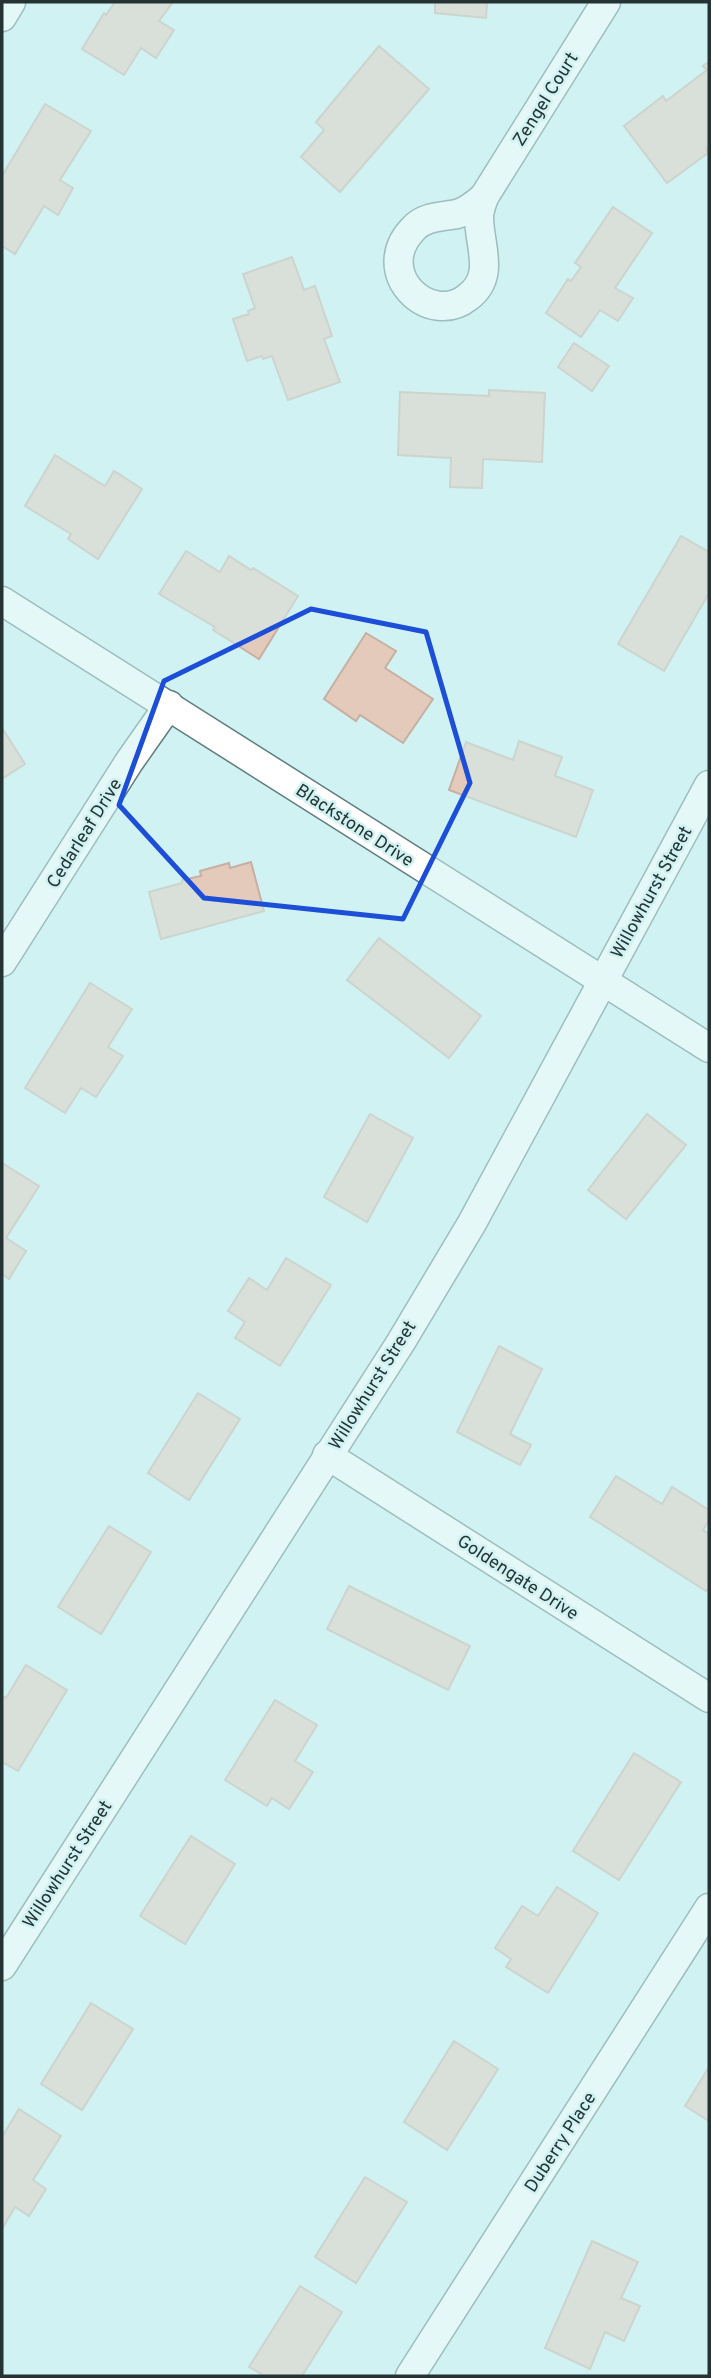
<svg xmlns="http://www.w3.org/2000/svg" width="711" height="2378" viewBox="0 0 711 2378" font-family="Overpass,sans-serif">
  <style>
    .building { fill: #e3cabb; stroke: #c7afa1; stroke-width: 2 }
    .lines { fill: none; stroke-linecap: round; stroke-linejoin: round }
    .street-casing { stroke: #5f7d7f; stroke-width: 31 }
    .street { stroke: #fff; stroke-width: 28 }
    .marked { fill: none; stroke: #1d4ed8; stroke-width: 5; stroke-linejoin: round }
    .labels { text-anchor: middle; stroke-width: 5; stroke-linejoin: round; paint-order: stroke }
    .street-label { font-size: 18px; fill: #263334; stroke: #d0f2f3 }
  </style>
  <rect width="100%" height="100%" fill="#d0f2f3"/>
  <!-- building -->
  <g class="building">
    <polygon points="115,2 173,2 159,21 174,30 156,58 141,48 124,75 82,49 104,13 106,15"/>
    <polygon points="435,2 487,2 486,18 435,13"/>
    <polygon points="379,46 429,89 340,192 301,157 324,130 316,122"/>
    <polygon points="709,62 709,146 706,148 708,153 667,183 624,126 663,96 666,101 707,70 703,66"/>
    <polygon points="45,104 91,131 60,180 73,188 58,215 44,206 15,254 2,246 2,176"/>
    <polygon points="613,207 652,233 615,288 633,298 618,321 600,310 581,337 546,313 568,279 571,281 581,267 575,263"/>
    <polygon points="292,257 304,290 315,286 332,336 324,339 340,382 288,400 272,356 263,359 262,356 247,361 233,319 249,314 248,311 255,308 243,274"/>
    <polygon points="574,343 609,366 592,391 558,367"/>
    <polygon points="489,390 545,393 542,462 483,459 482,488 450,487 451,458 398,455 400,392 489,396"/>
    <polygon points="55,455 105,486 114,471 142,489 98,559 68,539 71,534 25,506"/>
    <polygon points="681,536 709,552 709,593 664,671 618,644"/>
    <polygon points="186,551 220,572 229,556 251,570 253,568 298,596 259,659 213,630 215,627 159,594"/>
    <polygon points="366,633 396,651 385,668 433,699 403,743 360,715 356,721 324,699"/>
    <polygon points="2,728 25,764 2,779"/>
    <polygon points="519,741 562,757 555,776 593,790 576,837 449,790 466,742 513,760"/>
    <polygon points="251,862 264,911 161,939 149,892 182,883 182,880 201,876 200,871 229,863 230,868"/>
    <polygon points="379,938 481,1016 449,1058 347,980"/>
    <polygon points="90,983 132,1009 108,1047 123,1056 96,1097 81,1088 65,1113 25,1088"/>
    <polygon points="370,1114 413,1138 367,1222 324,1197"/>
    <polygon points="647,1114 686,1145 626,1219 588,1190"/>
    <polygon points="2,1163 39,1186 6,1238 26,1251 9,1279 2,1274"/>
    <polygon points="286,1258 331,1285 280,1366 235,1338 245,1322 228,1311 249,1278 267,1290"/>
    <polygon points="499,1346 542,1369 510,1434 531,1445 520,1465 457,1432"/>
    <polygon points="198,1393 240,1419 189,1500 148,1473"/>
    <polygon points="616,1476 662,1504 672,1487 709,1510 709,1520 703,1530 709,1534 709,1587 706,1591 590,1517"/>
    <polygon points="109,1526 151,1552 101,1634 58,1607"/>
    <polygon points="349,1586 470,1646 448,1690 327,1629"/>
    <polygon points="26,1665 67,1690 18,1771 2,1762 2,1696 6,1698"/>
    <polygon points="275,1700 317,1725 295,1761 313,1772 289,1809 272,1798 267,1806 225,1780"/>
    <polygon points="634,1753 681,1782 619,1880 573,1851"/>
    <polygon points="191,1836 235,1864 185,1944 140,1916"/>
    <polygon points="557,1887 598,1913 548,1993 506,1967 511,1959 495,1948 522,1906 538,1916"/>
    <polygon points="91,2003 133,2029 82,2110 41,2084"/>
    <polygon points="454,2041 498,2069 447,2150 404,2122"/>
    <polygon points="709,2067 709,2121 685,2106"/>
    <polygon points="19,2109 61,2136 33,2180 46,2189 29,2216 15,2207 2,2229 2,2137"/>
    <polygon points="365,2177 407,2202 356,2283 315,2257"/>
    <polygon points="592,2241 638,2262 621,2298 640,2306 624,2341 605,2332 590,2369 545,2348"/>
    <polygon points="300,2286 342,2312 302,2376 265,2376 249,2367"/>
  </g>
  <g class="lines">
    <!-- street casing -->
    <g class="street-casing">
      <g id="street">
        <polyline points="2,17 11,2"/>
        <path d="M484,197C482,203 479,211 479,217C479,246 496,276 468,297C430,328 371,273 413,229C424,216 442,217 457,214C468,211 476,204 484,197Z"/>
        <polyline points="484,197 606,2"/>
        <polyline points="2,601 709,1048"/>
        <polyline points="2,962 129,762 169,705"/>
        <polyline points="327,1455 709,1698"/>
        <polyline points="2,1966 401,1342 472,1223 709,785"/>
        <polyline points="410,2376 709,1908"/>
      </g>
    </g>
    <!-- street -->
    <use href="#street" class="street"/>
  </g>
  <!-- marked area -->
  <path d="M0 0H711V2378H0ZM311,609L426,632L470,783L403,919L204,898L119,805L164,681Z" fill="#d0f2f3" fill-opacity=".55" fill-rule="evenodd"/>
  <path class="marked" d="M311,609L426,632L470,783L403,919L204,898L119,805L164,681Z"/>
  <g class="labels">
    <!-- street labels -->
    <g class="street-label">
      <text transform="translate(545 99) rotate(-58)" y="6">Zengel Court</text>
      <text transform="translate(355 825) rotate(33)" y="6">Blackstone Drive</text>
      <text transform="translate(84 833) rotate(-58)" y="6">Cedarleaf Drive</text>
      <text transform="translate(651 892) rotate(-61)" y="6">Willowhurst Street</text>
      <text transform="translate(372 1385) rotate(-58)" y="6">Willowhurst Street</text>
      <text transform="translate(518 1577) rotate(33)" y="6">Goldengate Drive</text>
      <text transform="translate(67 1864) rotate(-57)" y="6">Willowhurst Street</text>
      <text transform="translate(560 2142) rotate(-57)" y="6">Duberry Place</text>
    </g>
  </g>
  <!-- border -->
  <rect width="711" height="2378" fill="none" stroke="#263334" stroke-width="7"/>
</svg>
